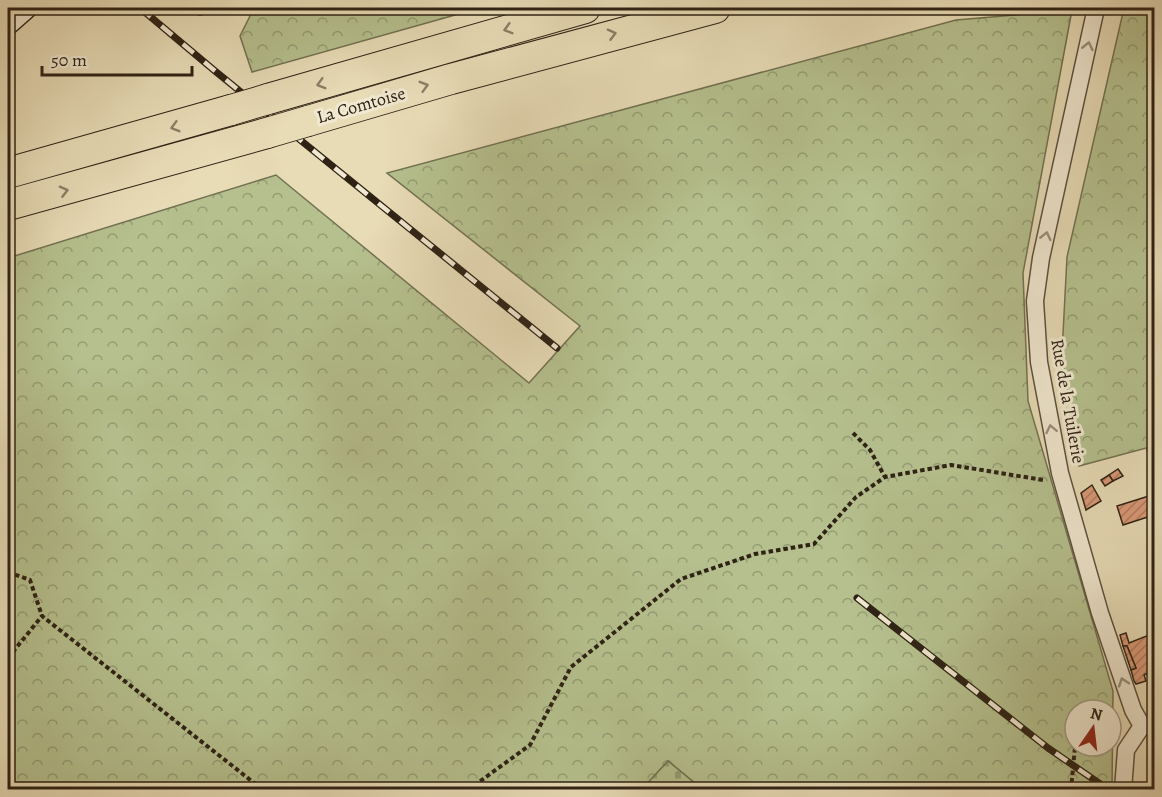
<svg xmlns="http://www.w3.org/2000/svg" width="1162" height="797" viewBox="0 0 1162 797" font-family="Alegreya,serif">
  <style>
    .forest { fill: url(#forest-crowns); stroke: #727152; stroke-width: 1.5; fill-rule: evenodd }
    .cemetery { fill: url(#cemetery-stones); stroke: #727152; stroke-width: 1.5 }
    .building { fill: url(#building-hatch); stroke: #2e2215; stroke-width: 1.5 }
    .lines { fill: none; stroke-linecap: round; stroke-linejoin: round }
    .lane-casing { stroke: #5c503e; stroke-width: 10 }
    .street-casing { stroke: #5c503e; stroke-width: 19 }
    .secondary-casing { stroke: #2e2215; stroke-width: 25 }
    .highway-casing { stroke: #2e2215; stroke-width: 32 }
    .path { stroke: #2e2215; stroke-width: 4; stroke-dasharray: 4.5 3; stroke-linecap: butt }
    .lane { stroke: #f0e8d0; stroke-width: 8 }
    .street { stroke: #f0e8d0; stroke-width: 16 }
    .secondary { stroke: #f0e8d0; stroke-width: 22 }
    .highway { stroke: #e8dcb7; stroke-width: 30 }
    .rail-casing { stroke: #2e2215; stroke-width: 7 }
    .rail { stroke: #f0e8d0; stroke-width: 4.5; stroke-dasharray: 14; stroke-linecap: butt }
    .highway-bridge-casing { stroke: #2e2215; stroke-width: 32; stroke-linecap: butt }
    .path-bridge { stroke: #2e2215; stroke-width: 4; stroke-dasharray: 4.5 3; stroke-linecap: butt }
    .highway-bridge { stroke: #e8dcb7; stroke-width: 30 }
    .oneway { stroke: #8b7f66 }
    .oneway2 { stroke: #998f7c }
    .labels { text-anchor: middle; stroke-width: 6; stroke-linejoin: round; paint-order: stroke }
    .street-label { font-size: 18px; fill: #2e2215; stroke: #f0e8d0 }
  </style>
  <defs>
    <pattern id="forest-crowns" width="20" height="18" patternUnits="userSpaceOnUse" patternTransform="scale(1.5)"><rect width="20" height="18" fill="#b5c08e"/><path d="M2 6a3 3 0 1 1 6 0M12 15a3 3 0 1 1 6 0" fill="none" stroke="#949c73"/></pattern>
    <pattern id="cemetery-stones" width="16" height="16" patternUnits="userSpaceOnUse" patternTransform="scale(1.5)"><rect width="16" height="16" fill="#b5c08e"/><path d="M2 7V4a2 2 0 0 1 4 0v3zM10 15v-3a2 2 0 0 1 4 0v3z" fill="#949c73"/></pattern>
    <pattern id="building-hatch" width="6" height="6" patternUnits="userSpaceOnUse" patternTransform="scale(1.5)"><rect width="6" height="6" fill="#db9a78"/><path d="M-1 1l2-2M0 6l6-6M5 7l2-2" fill="none" stroke="#b27d61"/></pattern>
  </defs>
  <rect width="100%" height="100%" fill="#e8dcb7"/>
  <filter id="stains"><feTurbulence type="fractalNoise" baseFrequency=".00333" numOctaves="4"/><feColorMatrix values="0 0 0 0 .2 0 0 0 0 .09 0 0 0 0 .02 0 0 0 .5 -.17"/></filter>
  <radialGradient id="worn" r=".72"><stop offset=".6" stop-color="#630" stop-opacity="0"/><stop offset="1" stop-color="#630" stop-opacity=".3"/></radialGradient>
  <!-- forest -->
  <g class="forest">
    <polygon points="254,8 480,8 252,72 240,36"/>
    <polygon points="1124,8 1154,8 1154,446 1079,466 1062,353 1067,257"/>
    <path d="M1072,10L1023,273L1028,401L1113,691L1112,789H702L668,761L642,790H8V258L276,175L529,383L580,326L387,173L956,20ZM1075,710H1111V746H1075Z"/>
  </g>
  <!-- cemetery -->
  <polygon class="cemetery" points="668,761 702,789 642,789"/>
  <!-- building -->
  <g class="building">
    <polygon points="1154,447 1154,457 1150,459 1147,450"/>
    <polygon points="1118,469 1123,476 1113,481 1109,475"/>
    <polygon points="1109,475 1113,481 1105,486 1101,480"/>
    <polygon points="1092,485 1101,501 1086,510 1081,493"/>
    <polygon points="1152,495 1154,515 1123,525 1117,506"/>
    <polygon points="1126,633 1129,643 1154,633 1154,670 1144,675 1146,681 1136,684 1134,681 1131,670 1136,668 1127,646 1123,646 1120,635"/>
    <polygon points="1123,646 1127,646 1136,668 1131,670"/>
  </g>
  <g class="lines">
    <!-- lane casing -->
    <g class="lane-casing">
      <polyline id="lane" points="200,11 204,8"/>
    </g>
    <!-- street casing -->
    <g class="street-casing">
      <polyline id="street" points="1096,8 1041,258 1035,301 1039,362 1060,473 1100,613 1133,710 1142,726 1126,750 1123,790"/>
    </g>
    <!-- secondary casing -->
    <g class="secondary-casing">
      <polyline id="secondary" points="8,23 25,8"/>
    </g>
    <!-- highway casing -->
    <g class="highway-casing">
      <g id="highway">
        <polyline points="268,99 585,8"/>
        <polyline points="308,121 451,79 715,8"/>
        <polyline points="8,173 231,110"/>
        <polyline points="8,205 267,133"/>
      </g>
    </g>
    <!-- path -->
    <g class="path">
      <polyline points="853,433 870,450 885,477"/>
      <polyline points="8,572 30,580 42,616"/>
      <polyline points="8,658 42,616 263,790"/>
      <polyline points="468,790 530,745 571,667 681,579 755,554 814,544 856,497 885,477 951,465 1043,480"/>
    </g>
    <!-- lane -->
    <use href="#lane" class="lane"/>
    <!-- street -->
    <use href="#street" class="street"/>
    <!-- secondary -->
    <use href="#secondary" class="secondary"/>
    <!-- highway -->
    <use href="#highway" class="highway"/>
    <!-- rail casing -->
    <g class="rail-casing">
      <g id="rail">
        <polyline points="140,8 215,71 557,348"/>
        <polyline points="857,598 1048,748 1109,790"/>
      </g>
    </g>
    <!-- rail -->
    <use href="#rail" class="rail"/>
    <!-- highway-bridge casing -->
    <g class="highway-bridge-casing">
      <g id="highway-bridge">
        <polyline points="231,110 268,99"/>
        <polyline points="267,133 308,121"/>
      </g>
    </g>
    <!-- path-bridge -->
    <polyline class="path-bridge" points="1071,790 1075,747"/>
    <!-- highway-bridge -->
    <use href="#highway-bridge" class="highway-bridge"/>
  </g>
  <!-- one-way arrows -->
  <defs><path id="oneway-chevron" d="M-2-3.5L2.5 0L-2 3.5" fill="none" stroke-width="1.6" stroke-linecap="round" stroke-linejoin="round" transform="scale(1.5)"/></defs>
  <g class="oneway">
    <use href="#oneway-chevron" transform="translate(508 29) rotate(164)"/>
    <use href="#oneway-chevron" transform="translate(612 34) rotate(-15)"/>
    <use href="#oneway-chevron" transform="translate(321 84) rotate(164)"/>
    <use href="#oneway-chevron" transform="translate(424 86) rotate(-16)"/>
    <use href="#oneway-chevron" transform="translate(175 127) rotate(164)"/>
    <use href="#oneway-chevron" transform="translate(64 191) rotate(-14)"/>
  </g>
  <g class="oneway2">
    <use href="#oneway-chevron" transform="translate(1088 46) rotate(-77)"/>
    <use href="#oneway-chevron" transform="translate(1046 236) rotate(-77)"/>
    <use href="#oneway-chevron" transform="translate(1051 429) rotate(-102)"/>
    <use href="#oneway-chevron" transform="translate(1123 682) rotate(-108)"/>
  </g>
  <g class="labels">
    <!-- street labels -->
    <g class="street-label">
      <text transform="translate(361 105) rotate(-16)" y="6">La Comtoise</text>
      <text transform="translate(1068 401) rotate(80)" y="6">Rue de la Tuilerie</text>
    </g>
  </g>
  <!-- margin -->
  <rect width="1162" height="797" fill="none" stroke="#e8dcb7" stroke-width="30"/>
  <rect x="9" y="9" width="1144" height="779" fill="none" stroke="#2e2215" stroke-width="3"/>
  <rect x="15" y="15" width="1132" height="767" fill="none" stroke="#2e2215" stroke-width="1.5"/>
  <!-- north arrow -->
  <g transform="translate(1093 728) rotate(14)"><circle r="28" fill="#f0e8d0" stroke="#a29985" stroke-width="1.5"/>
  <path d="M0-4.5L10 22L0 15L-10 22Z" fill="#8f2418"/>
  <text y="-9" font-size="16" font-weight="bold" text-anchor="middle" fill="#2e2215">N</text>
  </g>
  <!-- scale -->
  <path d="M42 66v9h150v-9" fill="none" stroke="#2e2215" stroke-width="3"/>
  <text x="51" y="66" font-size="18" fill="#2e2215" stroke="#f0e8d0" stroke-width="4.5" paint-order="stroke">50 m</text>
  <rect width="100%" height="100%" filter="url(#stains)"/>
  <rect width="100%" height="100%" fill="url(#worn)"/>
</svg>
